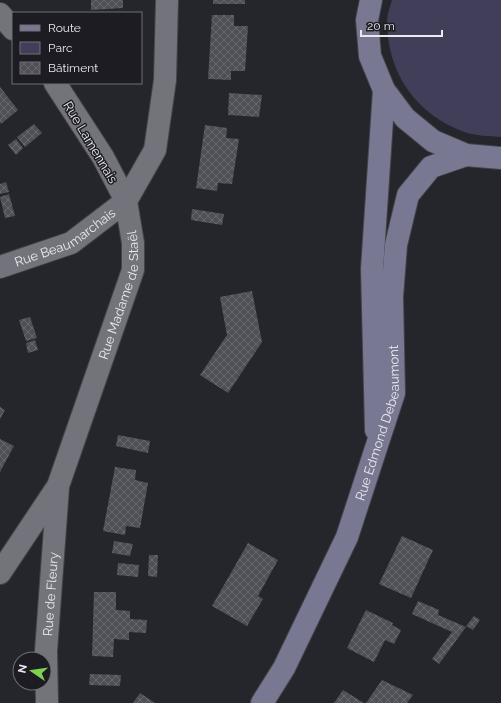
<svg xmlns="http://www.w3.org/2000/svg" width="501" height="703" viewBox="0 0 501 703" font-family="Raleway,sans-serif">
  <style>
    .green { fill: #403e59 }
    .building { fill: url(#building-cross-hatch) }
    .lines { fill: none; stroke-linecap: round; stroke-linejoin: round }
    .minor-casing { stroke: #434348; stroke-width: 24 }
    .secondary-casing { stroke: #434348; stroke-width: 24 }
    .minor { stroke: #73737b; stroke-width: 22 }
    .secondary { stroke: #797892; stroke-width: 22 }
    .labels { text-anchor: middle; stroke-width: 3; stroke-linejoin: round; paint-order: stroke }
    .street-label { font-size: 13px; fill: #e9e9ee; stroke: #1c1c22 }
  </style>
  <defs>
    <pattern id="building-cross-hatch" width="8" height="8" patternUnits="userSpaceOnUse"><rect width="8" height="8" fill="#4f4f57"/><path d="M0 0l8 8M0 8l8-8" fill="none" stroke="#68686f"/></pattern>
  </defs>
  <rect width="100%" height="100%" fill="#25252c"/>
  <!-- green -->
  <path class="green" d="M392,0H501V137C490,136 475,136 464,132C416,114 387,73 387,21C387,14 390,7 392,0Z"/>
  <!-- building -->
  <g class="building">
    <polygon points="91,0 123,0 123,8 91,10"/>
    <rect x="213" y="0" width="32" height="4"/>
    <polygon points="212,15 234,15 234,26 248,26 245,71 231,71 231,80 208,79"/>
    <polygon points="0,87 18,110 1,124 0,122"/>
    <polygon points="229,93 262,95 259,117 228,115"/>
    <polygon points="34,124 42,133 25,147 17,137"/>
    <polygon points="205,125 227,128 226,138 239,139 232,184 218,183 217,191 196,188"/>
    <polygon points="16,139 23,148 16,155 8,145"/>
    <polygon points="6,182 9,192 0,194 0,184"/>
    <polygon points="9,194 15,216 5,218 0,197"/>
    <polygon points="192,209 224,214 222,225 191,220"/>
    <polygon points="252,291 262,342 228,393 200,375 227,335 220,297"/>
    <polygon points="30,317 37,338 26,341 19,320"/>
    <polygon points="35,340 38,350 28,353 26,343"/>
    <polygon points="0,407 5,410 0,419"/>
    <polygon points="118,435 150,441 148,453 116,446"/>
    <polygon points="0,439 14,446 0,472"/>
    <polygon points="115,467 136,470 135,480 148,483 140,528 126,526 125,535 103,531"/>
    <polygon points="402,536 433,550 411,598 379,584"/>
    <polygon points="114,541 133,544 130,556 112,553"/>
    <polygon points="248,543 278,560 258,596 263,599 247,626 212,606"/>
    <polygon points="149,555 158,555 157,577 148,576"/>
    <polygon points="118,563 139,565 138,577 117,575"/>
    <polygon points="94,592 116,592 116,610 130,611 130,619 147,620 146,633 129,632 129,640 114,639 113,657 92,656"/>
    <polygon points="418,601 439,610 438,615 466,627 439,664 432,659 452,632 412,614"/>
    <polygon points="366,610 393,623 392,625 401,630 394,644 385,640 374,662 347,648"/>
    <polygon points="474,616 480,620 473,630 466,626"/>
    <polygon points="90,674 121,675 120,686 89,685"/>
    <polygon points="382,680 413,695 407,703 366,703"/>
    <polygon points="343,690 364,703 334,703"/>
    <polygon points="140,693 155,703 133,703"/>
  </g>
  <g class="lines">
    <!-- minor casing -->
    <g class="minor-casing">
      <g id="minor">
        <polyline points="0,14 13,29"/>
        <path id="s1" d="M0,267L71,243L126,201L103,157L55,83"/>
        <path id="s2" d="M0,573L58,486L133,270V243L126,201L155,150L165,80L167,0"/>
        <path id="s3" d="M47,703L46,651L58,487"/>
      </g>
    </g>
    <!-- secondary casing -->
    <g class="secondary-casing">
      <g id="secondary">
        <polyline points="371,0 367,20 370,56 384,90 405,118 433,141 466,155 501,158"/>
        <polyline points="376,430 372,269 384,90"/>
        <path id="s4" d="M262,703L284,668L347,537L394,393L392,297L396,245L408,195L431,167L466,155"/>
      </g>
    </g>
    <!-- minor -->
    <use href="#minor" class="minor"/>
    <!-- secondary -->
    <use href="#secondary" class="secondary"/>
  </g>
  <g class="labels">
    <!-- street labels -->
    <g class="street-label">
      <text transform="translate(91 142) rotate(59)" y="5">Rue Lamennais</text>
      <text dy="5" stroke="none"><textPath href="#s1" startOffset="72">Rue Beaumarchais</textPath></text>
      <text dy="5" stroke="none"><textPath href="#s2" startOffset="306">Rue Madame de Staël</textPath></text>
      <text dy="5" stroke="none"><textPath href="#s4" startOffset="306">Rue Edmond Debeaumont</textPath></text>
      <text dy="5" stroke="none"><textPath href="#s3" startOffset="109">Rue de Fleury</textPath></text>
    </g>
  </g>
  <!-- legend -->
  <rect x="12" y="12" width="130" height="72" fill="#1c1c22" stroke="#6e6e74"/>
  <rect x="20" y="25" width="20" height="6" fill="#797892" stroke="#6e6e74"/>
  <text x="48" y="32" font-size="12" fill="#e9e9ee">Route</text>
  <rect x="20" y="42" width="20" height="12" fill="#403e59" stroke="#6e6e74"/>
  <text x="48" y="52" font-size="12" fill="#e9e9ee">Parc</text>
  <rect x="20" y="62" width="20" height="12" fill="url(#building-cross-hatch)" stroke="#6e6e74"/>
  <text x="48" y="72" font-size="12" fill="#e9e9ee">Bâtiment</text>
  <!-- north arrow -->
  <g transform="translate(32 671) rotate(283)"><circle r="19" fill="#1c1c22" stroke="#6e6e74"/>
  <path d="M0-3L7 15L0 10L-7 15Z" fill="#7ed153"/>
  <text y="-6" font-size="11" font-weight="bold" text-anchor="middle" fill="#e9e9ee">N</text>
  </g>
  <!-- scale -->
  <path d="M361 30v6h81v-6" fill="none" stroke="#e9e9ee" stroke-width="2"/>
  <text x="367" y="30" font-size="12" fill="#e9e9ee" stroke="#1c1c22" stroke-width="3" paint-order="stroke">20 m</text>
</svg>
